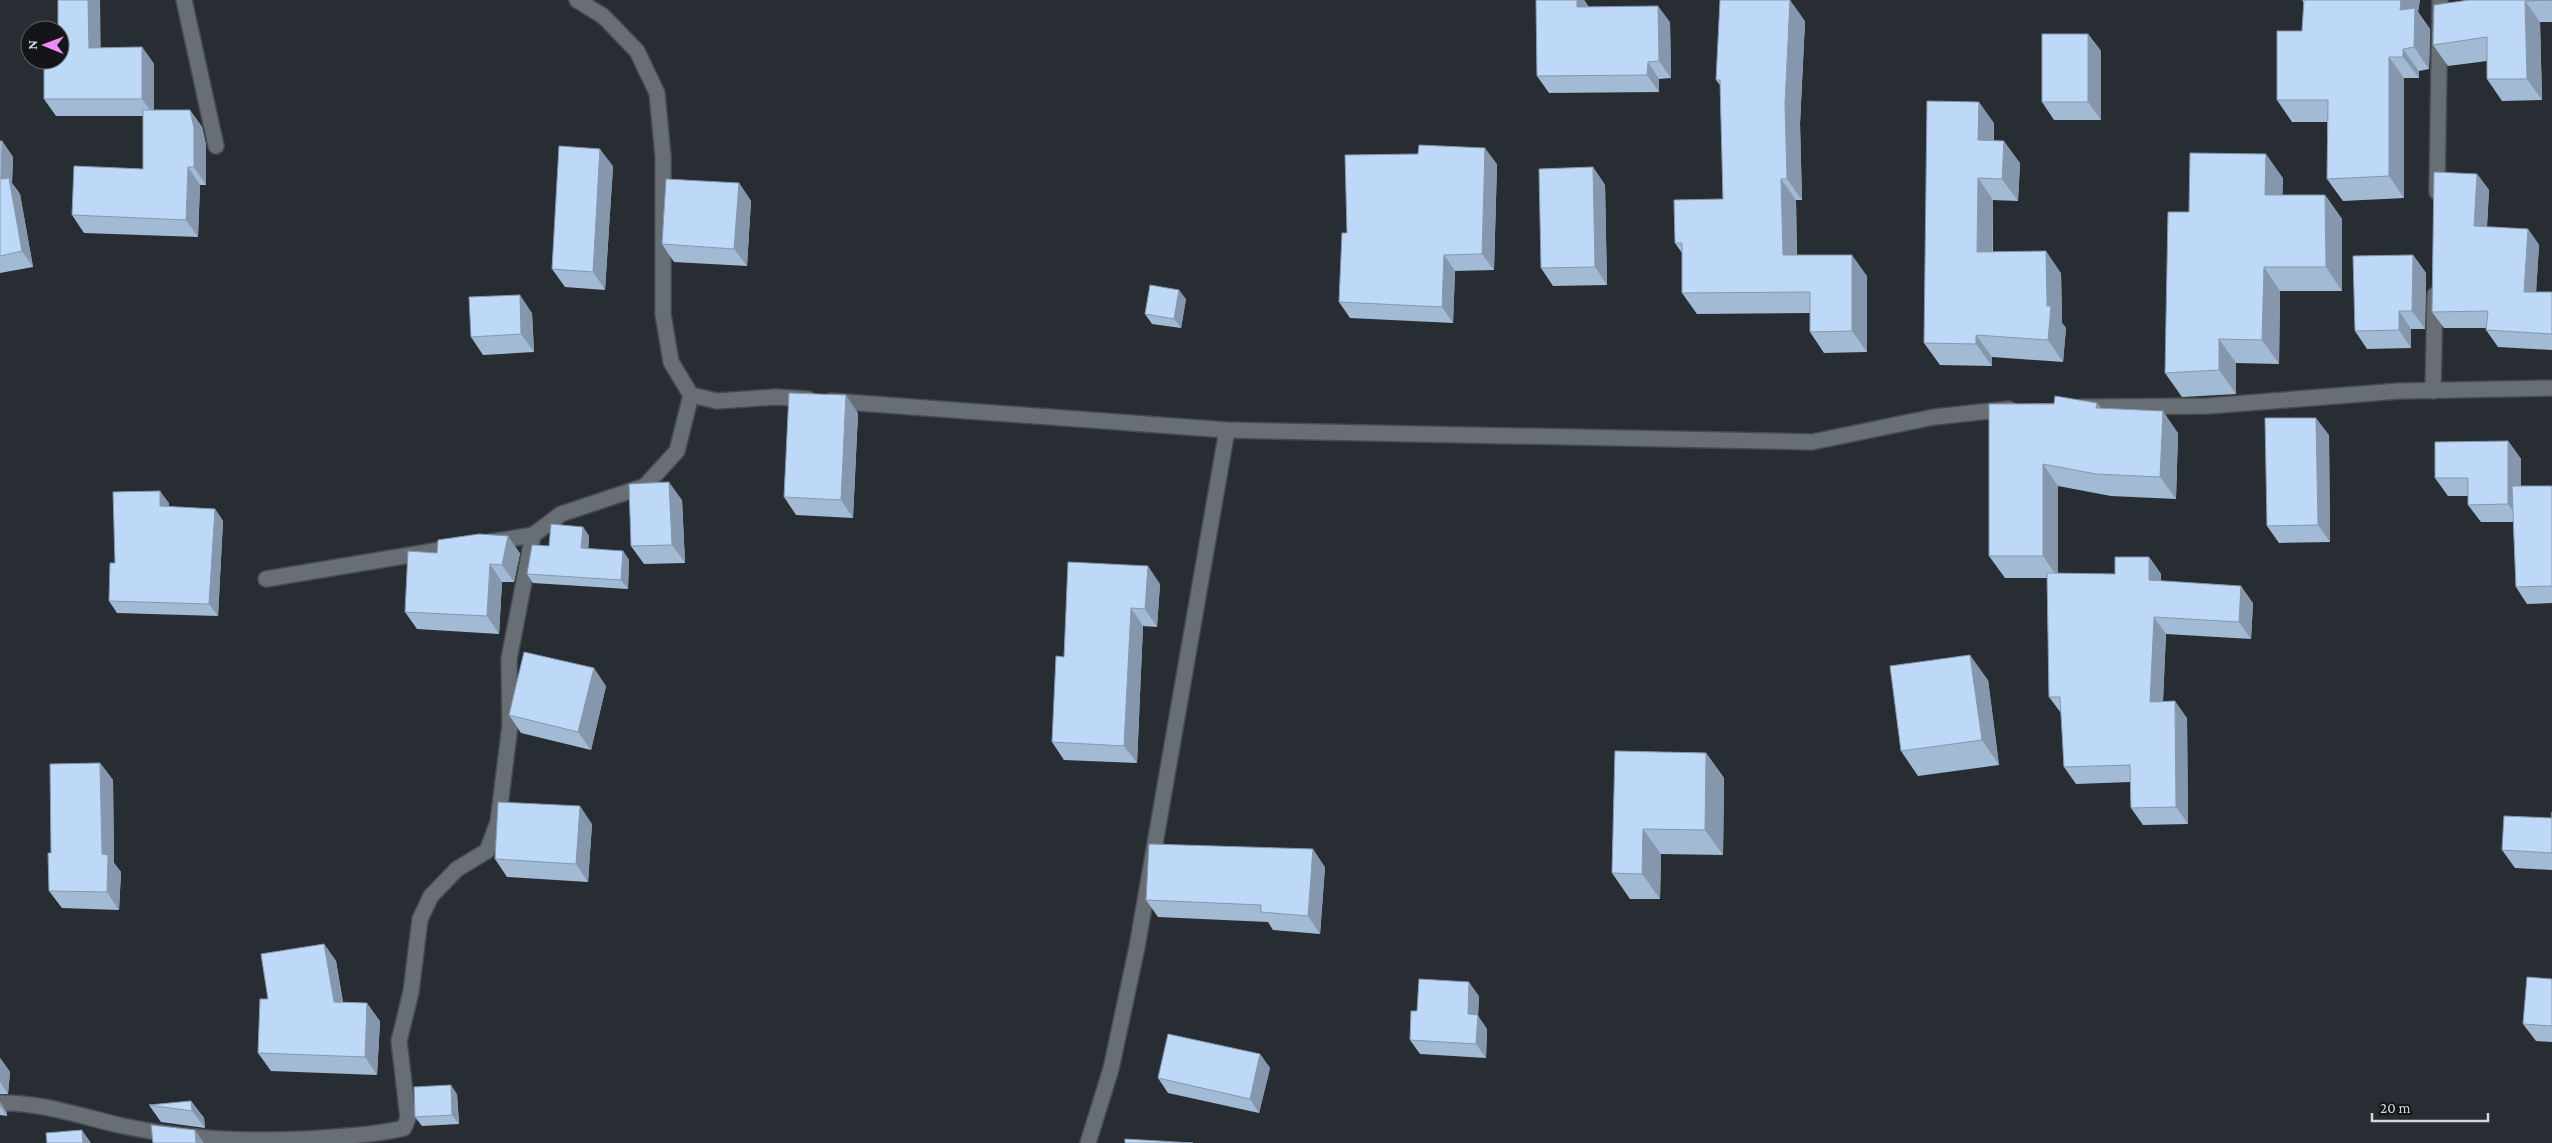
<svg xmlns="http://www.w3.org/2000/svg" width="2552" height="1143" viewBox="0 0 2552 1143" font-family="'Crimson Pro',serif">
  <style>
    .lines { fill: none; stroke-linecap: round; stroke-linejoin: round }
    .lane-casing { stroke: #474b51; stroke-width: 18 }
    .street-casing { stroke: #474b51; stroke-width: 18 }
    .lane { stroke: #686e76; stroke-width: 15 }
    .street { stroke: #686e76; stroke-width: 15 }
    .wall { fill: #a3bad4 }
    .shaded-wall { fill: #8597ad }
    .building { fill: #bed8f7; stroke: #8597ad }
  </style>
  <rect width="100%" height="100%" fill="#282d33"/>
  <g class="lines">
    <!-- lane casing -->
    <g class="lane-casing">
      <g id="lane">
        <polyline points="490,542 533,535"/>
        <polyline points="266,579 458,547"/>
      </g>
    </g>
    <!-- street casing -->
    <g class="street-casing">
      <g id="street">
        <polyline points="184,0 216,146"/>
        <polyline points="577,0 603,16 637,51 657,93 663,156 663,314 671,362 691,395 717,401 776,397 808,399"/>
        <polyline points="2437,192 2440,0"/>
        <polyline points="2433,391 2435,295"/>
        <polyline points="831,401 1227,430 1812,442 1934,417 2009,409"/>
        <polyline points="2082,407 2208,406 2399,391 2552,388"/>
        <path d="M0,1103C42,1102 83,1117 123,1126C194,1141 264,1143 336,1137C358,1135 381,1134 404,1128L408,1118L399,1041L411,992L420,919L431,896L457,869L487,851L498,822L510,725L509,659L533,535L561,514L645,486L677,451L691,395"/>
        <polyline points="1088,1143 1111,1069 1137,947 1227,430"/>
      </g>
    </g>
    <!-- lane -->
    <use href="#lane" class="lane"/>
    <!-- street -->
    <use href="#street" class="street"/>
  </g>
  <!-- wall -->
  <g class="wall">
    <polygon points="1536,0 1584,0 1589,7 1670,22 1671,78 1659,79 1659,92 1549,93 1537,76"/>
    <polygon points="2302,0 2420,0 2418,12 2430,29 2429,69 2419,71 2419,78 2404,78 2404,198 2343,201 2327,179 2327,122 2292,122 2277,100 2302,31 2304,3"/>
    <polygon points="2552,0 2552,22 2540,22 2542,100 2502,101 2487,79 2487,61 2448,66 2433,45 2434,5"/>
    <polygon points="1805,21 1800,124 1802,200 1796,200 1797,255 1867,276 1867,352 1824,353 1810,332 1810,313 1697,314 1682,293 1682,253 1675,243 1723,199 1720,85 1716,80"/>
    <polygon points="2088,34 2101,51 2101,120 2054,120 2042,102"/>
    <polygon points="142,47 154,64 154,110 190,110 202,127 206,145 206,185 200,185 198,237 84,233 72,215 143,169 143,116 56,116 44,99 101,48"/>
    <polygon points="1994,123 1994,141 2020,163 2018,201 1993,200 1993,252 2061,273 2062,323 2066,328 2063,362 1992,357 1992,366 1940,365 1924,343"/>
    <polygon points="0,141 2,141 13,157 12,183 20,194 33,267 0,273"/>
    <polygon points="1497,164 1494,270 1455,271 1453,323 1350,318 1339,302"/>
    <polygon points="613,166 605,290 565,287 552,269"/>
    <polygon points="1593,167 1605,185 1607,285 1553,286 1541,268"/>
    <polygon points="2477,174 2489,190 2487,227 2528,229 2539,245 2536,292 2552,292 2552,350 2498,347 2486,330 2487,328 2444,328 2432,312"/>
    <polygon points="2283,178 2282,195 2325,195 2342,219 2342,291 2280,291 2279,364 2236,363 2236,394 2182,397 2165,373 2189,212"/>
    <polygon points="739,183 751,201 747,266 674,262 662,244"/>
    <polygon points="2413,255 2426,273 2425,329 2411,329 2411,348 2367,349 2355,331"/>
    <polygon points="1186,299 1181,328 1152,324 1145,314"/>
    <polygon points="532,313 534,352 483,355 471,337"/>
    <polygon points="2097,403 2101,408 2178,433 2176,499 2111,496 2058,486 2058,573 2115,574 2149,557 2161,574 2161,581 2253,603 2251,639 2166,634 2163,702 2187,718 2188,824 2143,825 2131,808 2130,782 2076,784 2064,767 2061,713 2049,697 2047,578 2005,578 1989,556 1989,404"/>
    <polygon points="858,413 853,518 796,515 784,497"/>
    <polygon points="2329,435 2330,542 2279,543 2267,526"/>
    <polygon points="2508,441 2521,459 2521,486 2552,486 2552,603 2527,604 2516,587 2513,522 2481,522 2468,505 2468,496 2448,496 2435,478"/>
    <polygon points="682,500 685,563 644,564 631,546"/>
    <polygon points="169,503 169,507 215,509 223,521 218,616 117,613 109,601 115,563"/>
    <polygon points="583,527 589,536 588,549 623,551 629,560 628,589 533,583 527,574 549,546"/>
    <polygon points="437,553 520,553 514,582 502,582 499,634 417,629 405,612"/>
    <polygon points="1160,584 1157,627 1143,626 1137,763 1064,760 1052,742 1064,657"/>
    <polygon points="1988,680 1999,765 1918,776 1901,751"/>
    <polygon points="606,686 591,750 521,733 509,715"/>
    <polygon points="1615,751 1706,753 1724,778 1723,855 1661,854 1660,899 1630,899 1612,873"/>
    <polygon points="100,763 113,780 114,863 121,872 119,910 62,908 49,891 51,853"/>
    <polygon points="2552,812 2552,870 2515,868 2502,850 2552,818"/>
    <polygon points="592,824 588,882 507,877 495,859"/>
    <polygon points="1325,867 1320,934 1273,930 1268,922 1158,917 1146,900"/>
    <polygon points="324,944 336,961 343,1002 380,1021 377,1075 271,1071 258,1053 268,999"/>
    <polygon points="2552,979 2552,1042 2536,1041 2523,1024"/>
    <polygon points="1479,996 1478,1016 1487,1029 1486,1058 1420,1054 1410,1040 1417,1011"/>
    <polygon points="1260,1054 1270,1068 1259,1113 1168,1093 1158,1078"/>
    <polygon points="0,1058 10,1072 8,1094 0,1094"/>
    <polygon points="457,1094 459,1124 422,1126 415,1117"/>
    <polygon points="191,1101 204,1118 205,1128 161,1122 149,1105"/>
    <polygon points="0,1102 7,1113 7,1116 0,1115"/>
  </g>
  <!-- shaded-wall -->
  <g class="shaded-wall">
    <polygon points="88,0 100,0 101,64 89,48"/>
    <polygon points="1577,0 1584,0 1589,7 1577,7"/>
    <polygon points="1790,0 1805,21 1800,124 1802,200 1787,179 1785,104"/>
    <polygon points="2401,0 2420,0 2418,12 2430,29 2429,69 2414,47 2400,10"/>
    <polygon points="2525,1 2540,22 2542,100 2527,79"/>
    <polygon points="1658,6 1670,22 1671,78 1659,61"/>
    <polygon points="2088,34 2101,51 2101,120 2088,102"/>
    <polygon points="142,47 154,64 154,116 142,99"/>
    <polygon points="2403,49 2419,71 2419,78 2403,57"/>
    <polygon points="2389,57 2404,78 2404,198 2389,176"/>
    <polygon points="1648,62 1659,79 1659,92 1647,75"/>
    <polygon points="1979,102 1994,123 1993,162 1978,140"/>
    <polygon points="190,110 202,127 206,145 206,185 194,167"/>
    <polygon points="2,141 13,157 12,183 20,194 33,267 22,251 1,179"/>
    <polygon points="2004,141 2020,163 2018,201 2002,179"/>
    <polygon points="1485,148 1497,164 1494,270 1482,254"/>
    <polygon points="600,149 613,166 605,290 593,272"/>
    <polygon points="2266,154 2283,178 2282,219 2265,195"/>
    <polygon points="188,167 200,185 198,237 186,220"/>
    <polygon points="1593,167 1605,185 1607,285 1595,267"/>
    <polygon points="2477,174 2489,190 2486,243 2474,226"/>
    <polygon points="1978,178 1993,200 1992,274 1977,252"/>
    <polygon points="1781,179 1796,200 1797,276 1783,255"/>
    <polygon points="739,183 751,201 747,266 734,249"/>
    <polygon points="2325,195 2342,219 2342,291 2326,267"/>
    <polygon points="2528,229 2539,245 2535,309 2524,292"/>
    <polygon points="2046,251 2061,273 2062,323 2066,328 2063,362 2048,340"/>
    <polygon points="1444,255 1455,271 1453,323 1442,307"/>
    <polygon points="1852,255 1867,276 1867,352 1852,331"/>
    <polygon points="2413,255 2426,273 2425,329 2412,311"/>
    <polygon points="2264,267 2280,291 2279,364 2262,340"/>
    <polygon points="1179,290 1186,299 1181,328 1174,319"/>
    <polygon points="520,295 532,313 534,352 521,334"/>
    <polygon points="2399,311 2411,329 2411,348 2399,330"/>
    <polygon points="1976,335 1992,357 1992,366 1976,344"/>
    <polygon points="2219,339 2236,363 2236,394 2219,370"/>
    <polygon points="846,395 858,413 853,518 841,500"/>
    <polygon points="2097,403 2113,425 2096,408"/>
    <polygon points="2163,411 2178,433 2176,499 2160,477"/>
    <polygon points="2316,418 2329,435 2330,542 2318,525"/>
    <polygon points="2508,441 2521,459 2521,522 2508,504"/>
    <polygon points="2043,464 2058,486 2058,578 2043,556"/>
    <polygon points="669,482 682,500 685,563 672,545"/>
    <polygon points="160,491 169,503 169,519 160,506"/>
    <polygon points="215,509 223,521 218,616 209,604"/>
    <polygon points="583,527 589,536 588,557 581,548"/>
    <polygon points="508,536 520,553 514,582 502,565"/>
    <polygon points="623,551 629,560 628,589 621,580"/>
    <polygon points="2149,557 2161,574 2161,597 2149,580"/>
    <polygon points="490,564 502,582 499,634 487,616"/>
    <polygon points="1148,566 1160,584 1157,627 1145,609"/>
    <polygon points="2241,586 2253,603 2251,639 2239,622"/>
    <polygon points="1131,608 1143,626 1137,763 1124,746"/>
    <polygon points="2154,617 2166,634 2162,719 2150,702"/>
    <polygon points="1970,655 1988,680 1999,765 1982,740"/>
    <polygon points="594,668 606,686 591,750 578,732"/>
    <polygon points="2175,701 2187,718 2188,824 2176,807"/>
    <polygon points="1706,753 1724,778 1723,855 1705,830"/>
    <polygon points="100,763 113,780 114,863 121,872 119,910 107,892 102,854"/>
    <polygon points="580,806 592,824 588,882 576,864"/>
    <polygon points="1643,829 1661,854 1660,899 1642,874"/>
    <polygon points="1313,849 1325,867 1320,934 1308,916"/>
    <polygon points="324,944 336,961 346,1020 334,1002"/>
    <polygon points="1469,982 1479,996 1478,1016 1487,1029 1486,1058 1476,1044 1468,1014"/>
    <polygon points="367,1003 380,1021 377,1075 365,1057"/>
    <polygon points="1260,1054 1270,1068 1259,1113 1250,1099"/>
    <polygon points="0,1058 10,1072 8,1094 0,1082"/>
    <polygon points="451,1085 457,1094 459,1124 452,1115"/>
    <polygon points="191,1101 204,1118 205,1128 192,1111"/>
    <polygon points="0,1102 7,1113 7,1116 0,1106"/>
    <polygon points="82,1130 91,1143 83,1143"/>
    <polygon points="195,1130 204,1143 196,1143"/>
  </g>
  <!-- building -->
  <g class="building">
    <polygon points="58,0 88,0 89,48 142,47 142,99 44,99 44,60 60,60 60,30 58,30"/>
    <polygon points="1536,0 1577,0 1577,7 1658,6 1659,61 1648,62 1647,75 1537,76"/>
    <polygon points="1720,0 1790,0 1785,104 1787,179 1781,179 1783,255 1852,255 1852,331 1810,332 1810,292 1682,293 1682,243 1675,243 1674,200 1723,199 1720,80 1716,80"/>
    <polygon points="2304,0 2401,0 2400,10 2415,8 2414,47 2403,49 2403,57 2389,57 2389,176 2327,179 2328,100 2277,100 2277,31 2302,31"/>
    <polygon points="2469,0 2552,0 2525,1 2527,79 2487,79 2487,37 2433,45 2434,5"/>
    <rect x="2042" y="34" width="46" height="68"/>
    <polygon points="1927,101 1979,102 1978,140 2004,141 2002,179 1978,178 1977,252 2046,251 2047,306 2051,306 2048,340 1976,335 1976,344 1924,343"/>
    <polygon points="143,110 190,110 194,128 194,167 188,167 186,220 72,215 74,166 143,169"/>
    <polygon points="0,141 2,141 1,179 9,178 22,251 0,256"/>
    <polygon points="1419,145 1485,148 1482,254 1444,255 1442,307 1339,302 1342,233 1347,233 1345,155 1418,154"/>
    <polygon points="559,146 600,149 593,272 552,269"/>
    <polygon points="2190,153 2266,154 2265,195 2325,195 2326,267 2264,267 2262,340 2219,339 2219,370 2165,373 2168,212 2189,212"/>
    <polygon points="1593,167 1595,267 1541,268 1539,169"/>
    <polygon points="2434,172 2477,174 2474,226 2528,229 2524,292 2552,292 2552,334 2486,330 2488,311 2432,312"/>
    <polygon points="666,179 739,183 734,249 662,244"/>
    <polygon points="2413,255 2412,311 2399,311 2399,330 2355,331 2353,256"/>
    <polygon points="1150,285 1179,290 1174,319 1145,314"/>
    <polygon points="520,295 521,334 471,337 469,297"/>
    <polygon points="789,393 846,395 841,500 784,497"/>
    <polygon points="2055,396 2097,403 2096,408 2163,411 2160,477 2096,474 2043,464 2043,556 1989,556 1989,404 2054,404"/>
    <polygon points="2265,418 2316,418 2318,525 2267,526"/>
    <polygon points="2508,441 2508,504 2468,505 2468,478 2435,478 2435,442"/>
    <polygon points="669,482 672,545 631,546 629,484"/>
    <polygon points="2512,486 2552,486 2552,586 2516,587"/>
    <polygon points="160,491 160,506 215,509 209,604 109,601 110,563 115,563 113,492"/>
    <polygon points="551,524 583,527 581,548 623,551 621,580 527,574 532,545 549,546"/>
    <polygon points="479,534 508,536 502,565 490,564 487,616 405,612 408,551 437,553 438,540"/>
    <polygon points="2115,557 2149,557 2149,580 2241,586 2239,622 2154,617 2150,702 2175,701 2176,807 2131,808 2130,765 2064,767 2060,697 2049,697 2047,573 2115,574"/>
    <polygon points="1068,562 1148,566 1145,609 1131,608 1124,746 1052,742 1056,656 1064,657"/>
    <polygon points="524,652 594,668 578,732 509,715"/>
    <polygon points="1970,655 1982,740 1901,751 1890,666"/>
    <polygon points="1615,751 1706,753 1705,830 1643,829 1642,874 1612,873"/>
    <polygon points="100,763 102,854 108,855 107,892 49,891 48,853 51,853 50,764"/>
    <polygon points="498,802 580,806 576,864 495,859"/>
    <polygon points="2552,812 2552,853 2502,850 2504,816 2552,818"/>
    <polygon points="1149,844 1313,849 1308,916 1261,912 1261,905 1146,900"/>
    <polygon points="324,944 334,1002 367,1003 365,1057 258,1053 260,999 268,999 261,954"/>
    <polygon points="2527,977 2552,979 2552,1026 2523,1024"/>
    <polygon points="1419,979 1469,982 1468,1014 1478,1015 1476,1044 1410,1040 1411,1011 1417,1011"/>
    <polygon points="1168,1034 1260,1054 1250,1099 1158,1078"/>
    <polygon points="451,1085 452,1115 415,1117 414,1087"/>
    <polygon points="191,1101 192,1111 149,1105"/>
    <polygon points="151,1125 195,1130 196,1143 153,1143"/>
    <polygon points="82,1130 83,1143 47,1143 46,1133"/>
    <polygon points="1125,1139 1193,1143 1125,1143"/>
  </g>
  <!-- north arrow -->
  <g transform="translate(45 45) rotate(271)"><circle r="24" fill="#131518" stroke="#606366"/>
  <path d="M0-4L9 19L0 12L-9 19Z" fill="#ec8cfb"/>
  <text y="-8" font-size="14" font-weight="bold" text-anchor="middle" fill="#d3d7db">N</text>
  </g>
  <!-- scale -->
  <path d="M2372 1113v8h116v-8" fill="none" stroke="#d3d7db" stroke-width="2.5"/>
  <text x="2380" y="1113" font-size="15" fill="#d3d7db" stroke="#131518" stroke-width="4" paint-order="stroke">20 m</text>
</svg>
